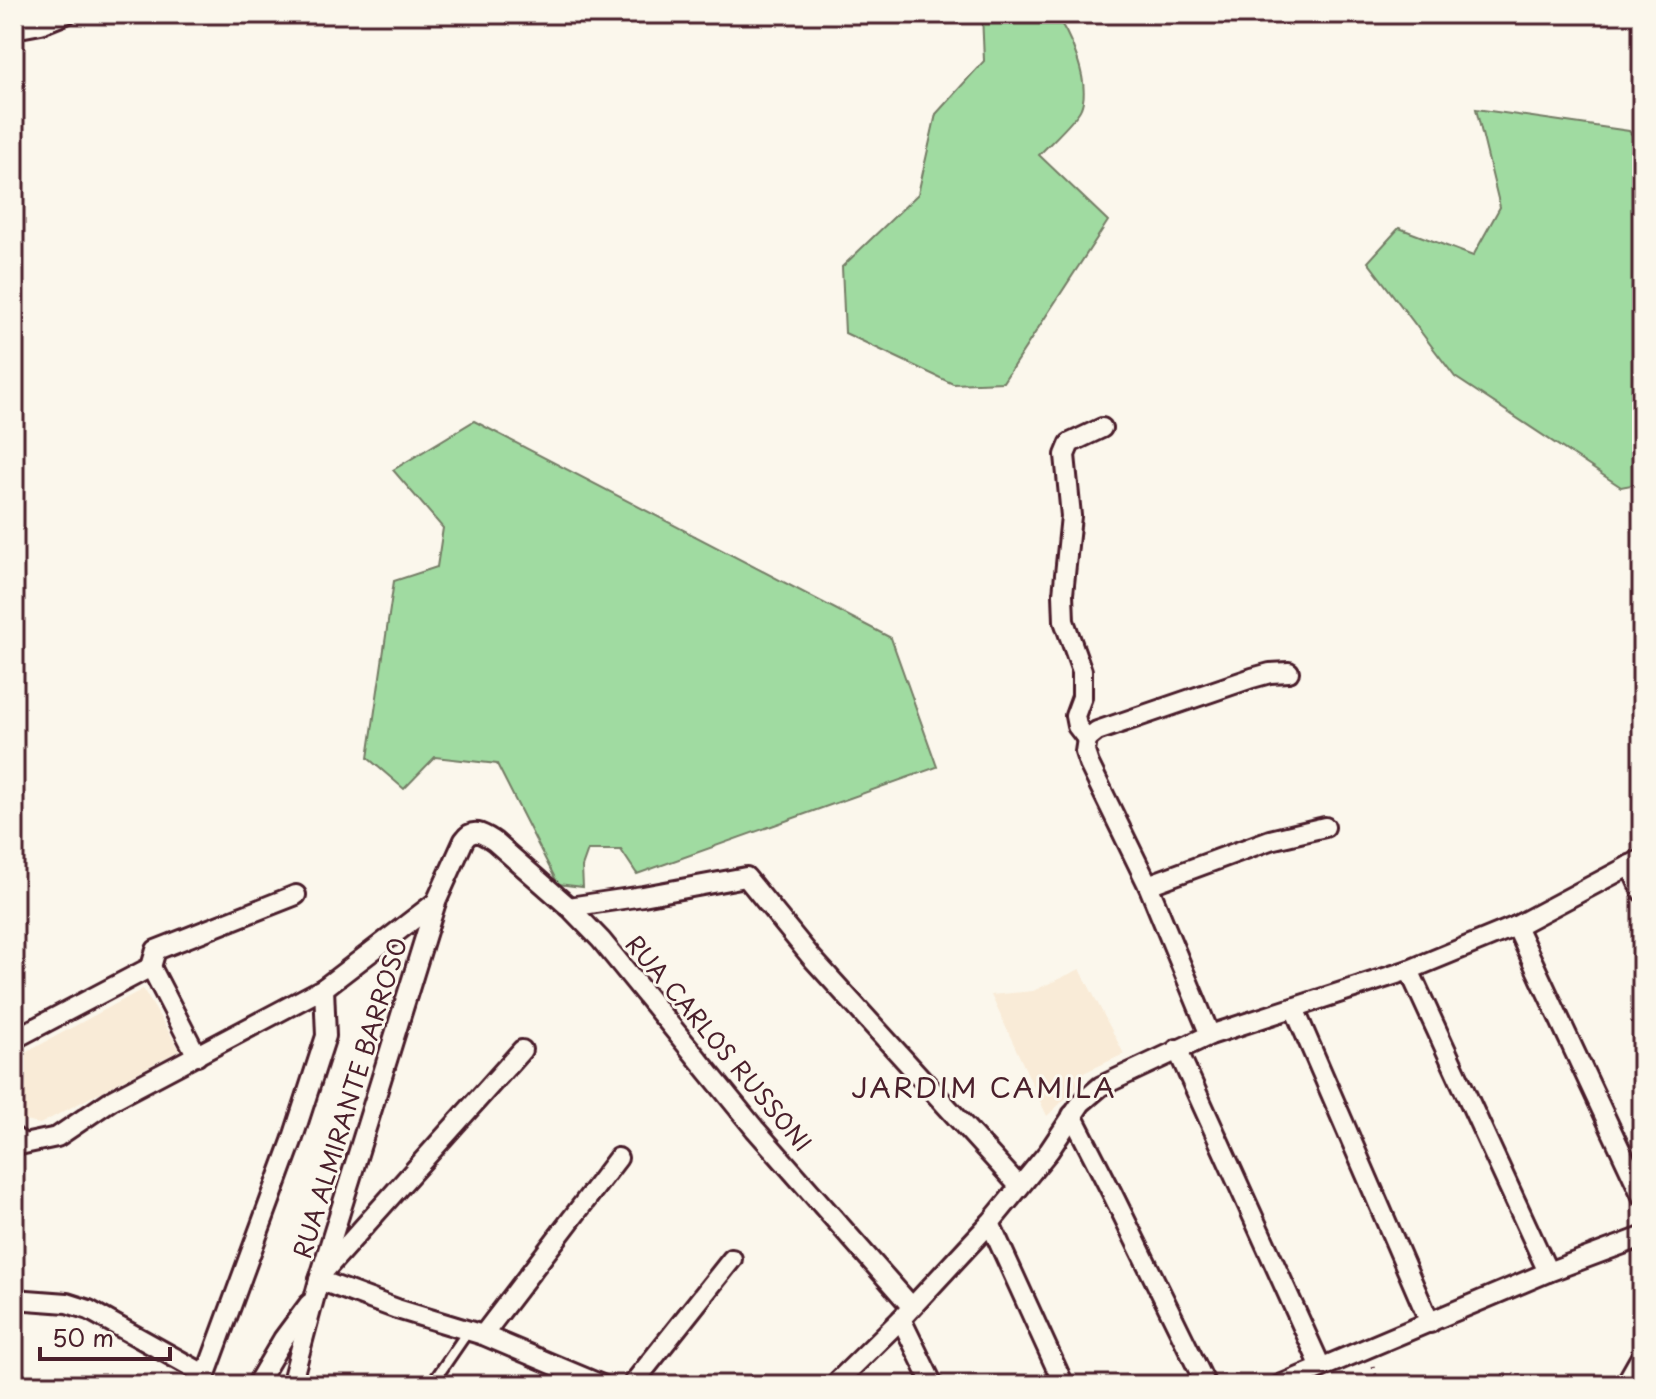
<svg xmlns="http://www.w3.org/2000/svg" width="1656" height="1399" viewBox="0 0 1656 1399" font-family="'Playpen Sans',sans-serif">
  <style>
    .built { fill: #f9ebd7 }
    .green { fill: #a0dba1; stroke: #757d66; stroke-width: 2 }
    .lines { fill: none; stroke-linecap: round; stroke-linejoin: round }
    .service-casing { stroke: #4a1f2b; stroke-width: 15 }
    .minor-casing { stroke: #4a1f2b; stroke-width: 24 }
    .path { stroke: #4a1f2b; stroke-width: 3; stroke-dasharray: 2 6; stroke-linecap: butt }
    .service { stroke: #fbf7ec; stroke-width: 9 }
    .minor { stroke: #fbf7ec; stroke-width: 18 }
    .labels { text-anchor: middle; stroke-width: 6; stroke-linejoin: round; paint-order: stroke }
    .street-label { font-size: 24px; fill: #4a1f2b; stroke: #fbf7ec }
    .quarter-label { font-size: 28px; letter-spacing: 2px; fill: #4a1f2b; stroke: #fbf7ec }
  </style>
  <rect width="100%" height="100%" fill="#fbf7ec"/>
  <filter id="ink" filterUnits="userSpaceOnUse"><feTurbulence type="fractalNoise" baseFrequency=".0125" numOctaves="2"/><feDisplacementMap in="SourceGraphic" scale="16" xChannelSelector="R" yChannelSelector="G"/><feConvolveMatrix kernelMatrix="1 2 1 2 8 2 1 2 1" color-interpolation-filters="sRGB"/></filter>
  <g filter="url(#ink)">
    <!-- built -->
    <g class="built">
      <polygon points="1080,969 1124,1054 1075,1077 1080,1085 1047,1116 991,995 1033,991"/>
      <polygon points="143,989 180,1050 40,1124 14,1119 14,1059"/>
    </g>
    <!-- green -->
    <g class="green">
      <path d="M982,14H1054C1070,31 1091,84 1081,108C1077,119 1048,145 1039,155L1108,221L1003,382L953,384L845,333L842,267L918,194L936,114L984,61Z"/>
      <polygon points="1476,109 1629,131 1642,147 1642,483 1621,487 1455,377 1368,262 1399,228 1473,256 1500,207"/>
      <polygon points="474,421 891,638 937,767 637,874 621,850 588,850 582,867 583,887 558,884 497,764 435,757 404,789 368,758 394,581 437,567 443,528 393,470"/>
    </g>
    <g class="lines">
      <!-- service casing -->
      <g class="service-casing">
        <polyline id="service" points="431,1385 468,1331"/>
      </g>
      <!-- minor casing -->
      <g class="minor-casing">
        <g id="minor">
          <polyline points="14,29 41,24 66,14"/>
          <polyline points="1087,739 1077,726 1075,716 1082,697 1082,671 1064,621 1063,594 1071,516 1065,455 1070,443 1102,428"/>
          <polyline points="1087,739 1085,752 1089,764 1148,885 1210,1035"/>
          <polyline points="1087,739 1097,731 1252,678 1270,673 1289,672"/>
          <polyline points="1630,865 1642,892"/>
          <polyline points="1148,885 1270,840 1325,827"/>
          <polyline points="569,907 643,896 746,877 812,958 1019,1186"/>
          <polyline points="1516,926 1642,1196"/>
          <polyline points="151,967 197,1056"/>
          <polyline points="1409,970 1548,1272"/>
          <polyline points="1294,1008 1430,1323"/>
          <polyline points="14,1039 151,967 156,950 296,895"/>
          <polyline points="1177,1049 1321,1367"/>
          <polyline points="1072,1115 1111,1191 1206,1385"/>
          <polyline points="14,1137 24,1144 57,1137 110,1101 324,988 436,902"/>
          <polyline points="990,1223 1064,1385"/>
          <polyline points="326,1269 522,1050"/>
          <polyline points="319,1280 397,1309 483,1335 602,1385"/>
          <polyline points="14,1299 67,1303 89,1310 206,1375"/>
          <polyline points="901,1319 933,1385"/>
          <polyline points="483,1335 618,1158"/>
          <polyline points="202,1385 292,1141 326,1036 324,988"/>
          <polyline points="256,1385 283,1339 309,1304"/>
          <path d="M291,1385L319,1280L436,902L464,840C473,827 483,834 494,841L569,907L601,940L755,1129L911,1306"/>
          <polyline points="632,1385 732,1259"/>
          <polyline points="834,1385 901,1319 990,1223 1049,1151 1081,1103 1101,1086 1210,1035 1409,970 1516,926 1642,859"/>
          <polyline points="1280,1385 1548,1272 1642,1237"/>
          <polyline points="1625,1385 1642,1355"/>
        </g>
      </g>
      <!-- path -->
      <polyline class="path" points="1373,1366 1379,1385"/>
      <!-- service -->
      <use href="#service" class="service"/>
      <!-- minor -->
      <use href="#minor" class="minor"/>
    </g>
  </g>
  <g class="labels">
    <!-- street labels -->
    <g class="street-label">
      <text transform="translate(718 1044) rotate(50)" y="8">RUA CARLOS RUSSONI</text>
      <text transform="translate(351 1098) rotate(-73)" y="8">RUA ALMIRANTE BARROSO</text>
    </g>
    <!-- quarter labels -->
    <g class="quarter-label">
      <text x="984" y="1098">JARDIM CAMILA</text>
    </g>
  </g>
  <!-- margin -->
  <rect width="1656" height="1399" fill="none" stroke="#fbf7ec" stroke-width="48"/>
  <rect x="24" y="24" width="1608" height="1351" fill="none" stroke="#4a1f2b" stroke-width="3" filter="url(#ink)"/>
  <!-- scale -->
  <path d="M40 1347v12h130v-12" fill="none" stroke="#4a1f2b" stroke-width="4"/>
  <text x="52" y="1347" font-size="24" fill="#4a1f2b" stroke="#fbf7ec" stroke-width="6" paint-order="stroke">50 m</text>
</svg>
